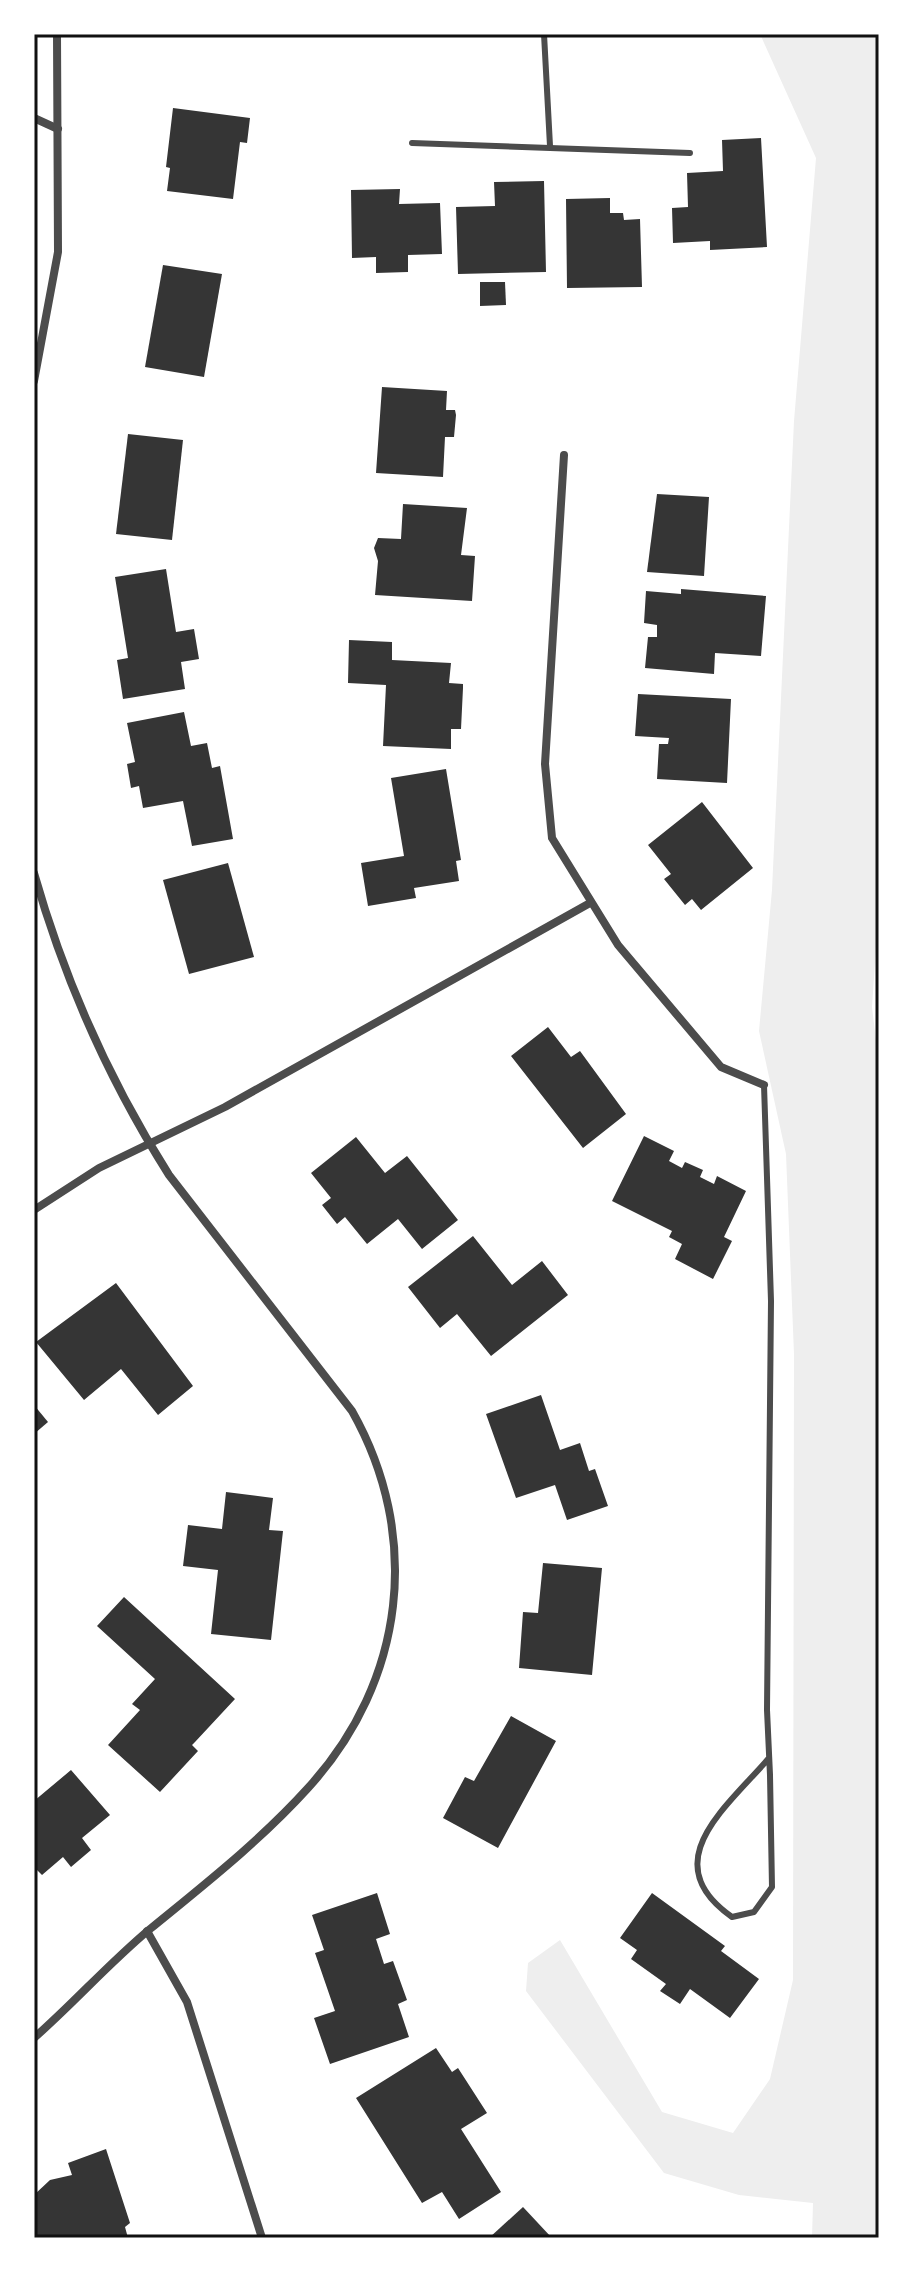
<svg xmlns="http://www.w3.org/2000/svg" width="913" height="2272" viewBox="0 0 913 2272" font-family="'Source Serif 4',serif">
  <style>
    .green { fill: #eee }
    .building { fill: #353535 }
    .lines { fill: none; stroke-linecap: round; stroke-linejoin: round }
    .service { stroke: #4c4c4c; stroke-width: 6 }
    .minor { stroke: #4c4c4c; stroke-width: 8 }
    .neatline { fill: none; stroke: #111; stroke-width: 3 }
  </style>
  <rect width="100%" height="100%" fill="#fff"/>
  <!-- green -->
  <polygon class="green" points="760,34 879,34 879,903 872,1007 879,1066 879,2238 812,2238 813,2203 739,2195 664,2173 526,1991 528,1963 560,1940 662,2112 733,2133 770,2079 793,1980 794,1354 786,1154 759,1031 772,890 794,421 816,158"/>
  <!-- building -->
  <g class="building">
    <polygon points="173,108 250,118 247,143 240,142 233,199 167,191 170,168 166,167"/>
    <polygon points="761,138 767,247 710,250 710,241 673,243 672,208 688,207 687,173 723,171 722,140"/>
    <polygon points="544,181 546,272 458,274 456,207 495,206 494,182"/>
    <polygon points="400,189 399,204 440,203 442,254 408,255 408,272 376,273 376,257 352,258 351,190"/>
    <polygon points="610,198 610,213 623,213 624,220 640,219 642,287 567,288 566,199"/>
    <polygon points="163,265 222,274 204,377 145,367"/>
    <polygon points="480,282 505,282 506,305 480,306"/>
    <polygon points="382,387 447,391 446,410 455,410 456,415 454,437 445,437 443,477 376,473"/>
    <polygon points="128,434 183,440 172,540 116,534"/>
    <polygon points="657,494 709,497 704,576 647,572"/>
    <polygon points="403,504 467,508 461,555 475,556 472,601 375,595 378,561 374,548 378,538 401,539"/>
    <polygon points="166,569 176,632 194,629 199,659 181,662 185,689 123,699 117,660 128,658 115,577"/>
    <polygon points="681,589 766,596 761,656 715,653 714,674 645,668 648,637 657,637 657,625 644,623 646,591 681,594"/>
    <polygon points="349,640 392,642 392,660 451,663 449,683 463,684 463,688 461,729 451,729 451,749 383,746 386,685 348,683"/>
    <polygon points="638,694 731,699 727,783 657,779 659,744 668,744 669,738 635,736"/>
    <polygon points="184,712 191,746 207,743 212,768 220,766 233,839 192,846 183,801 143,808 139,786 131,788 127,764 135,762 127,723"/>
    <polygon points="446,769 461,860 456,861 459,881 414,888 416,898 368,906 361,863 404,856 391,778"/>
    <polygon points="702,802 753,868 701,910 692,899 685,905 664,879 671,874 648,845"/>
    <polygon points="228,863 254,957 189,974 163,880"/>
    <polygon points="548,1027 571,1057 580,1051 626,1114 583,1148 511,1056"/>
    <polygon points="644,1136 674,1151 669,1161 682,1168 685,1162 703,1170 700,1177 714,1184 717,1176 746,1191 724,1237 732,1241 713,1279 675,1259 682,1244 669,1237 672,1231 612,1201"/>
    <polygon points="356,1137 385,1173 407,1156 458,1220 422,1249 398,1219 367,1244 345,1217 337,1224 322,1205 331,1198 311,1173"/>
    <polygon points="473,1236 512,1285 542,1261 568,1295 491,1356 457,1314 440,1328 408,1287"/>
    <polygon points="116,1283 193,1386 158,1415 121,1369 84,1400 36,1342"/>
    <polygon points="541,1395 560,1450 580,1443 589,1471 595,1469 608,1506 567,1520 555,1485 516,1498 486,1414"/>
    <polygon points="34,1405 48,1422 34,1434"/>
    <polygon points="226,1492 273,1498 269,1530 283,1531 271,1640 211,1634 218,1570 183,1566 188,1525 222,1529"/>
    <polygon points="543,1563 602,1568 592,1675 519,1668 523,1612 538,1613"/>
    <polygon points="124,1597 235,1699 195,1742 192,1745 198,1751 160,1792 108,1745 140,1710 132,1704 155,1679 97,1626"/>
    <polygon points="511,1716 556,1741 498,1848 443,1818 465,1777 474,1781"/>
    <polygon points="71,1770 110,1815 82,1838 91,1850 71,1867 63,1857 42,1875 34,1867 34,1801"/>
    <polygon points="377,1893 390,1934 376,1939 384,1964 393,1961 407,2000 398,2004 409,2037 330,2064 314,2018 335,2011 315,1953 324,1950 312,1915"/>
    <polygon points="652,1893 725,1946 721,1951 759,1979 730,2018 690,1989 680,2004 660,1991 666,1984 631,1959 637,1950 620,1938"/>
    <polygon points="436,2048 452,2072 458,2068 487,2113 461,2129 501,2192 459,2219 442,2192 422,2203 356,2098"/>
    <polygon points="106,2149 130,2223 125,2227 128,2238 34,2238 34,2195 50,2180 72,2175 68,2163"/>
    <polygon points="523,2207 552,2238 489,2238"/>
  </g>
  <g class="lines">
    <!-- service -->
    <g class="service">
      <polyline points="544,34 550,146"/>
      <polyline points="412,143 690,153"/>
      <path d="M764,1085L771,1301L767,1710L770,1775L772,1887L754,1912L732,1917C654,1862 726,1808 769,1758"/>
    </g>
    <!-- minor -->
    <g class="minor">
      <polyline points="34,118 58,129"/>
      <polyline points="34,381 58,252 57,34"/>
      <polyline points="564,455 545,764 552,838 618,945 721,1067 764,1085"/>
      <path d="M34,873C65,982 108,1079 169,1175L352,1411C422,1535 406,1681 308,1788C260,1841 205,1884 150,1929C109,1963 74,2003 34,2038"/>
      <polyline points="34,1210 99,1168 225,1107 590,903"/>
      <polyline points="147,1931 187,2002 262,2238"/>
    </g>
  </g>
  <!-- border -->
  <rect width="913" height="2272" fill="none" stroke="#ffffff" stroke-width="72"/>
  <rect x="36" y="36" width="841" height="2200" class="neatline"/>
</svg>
